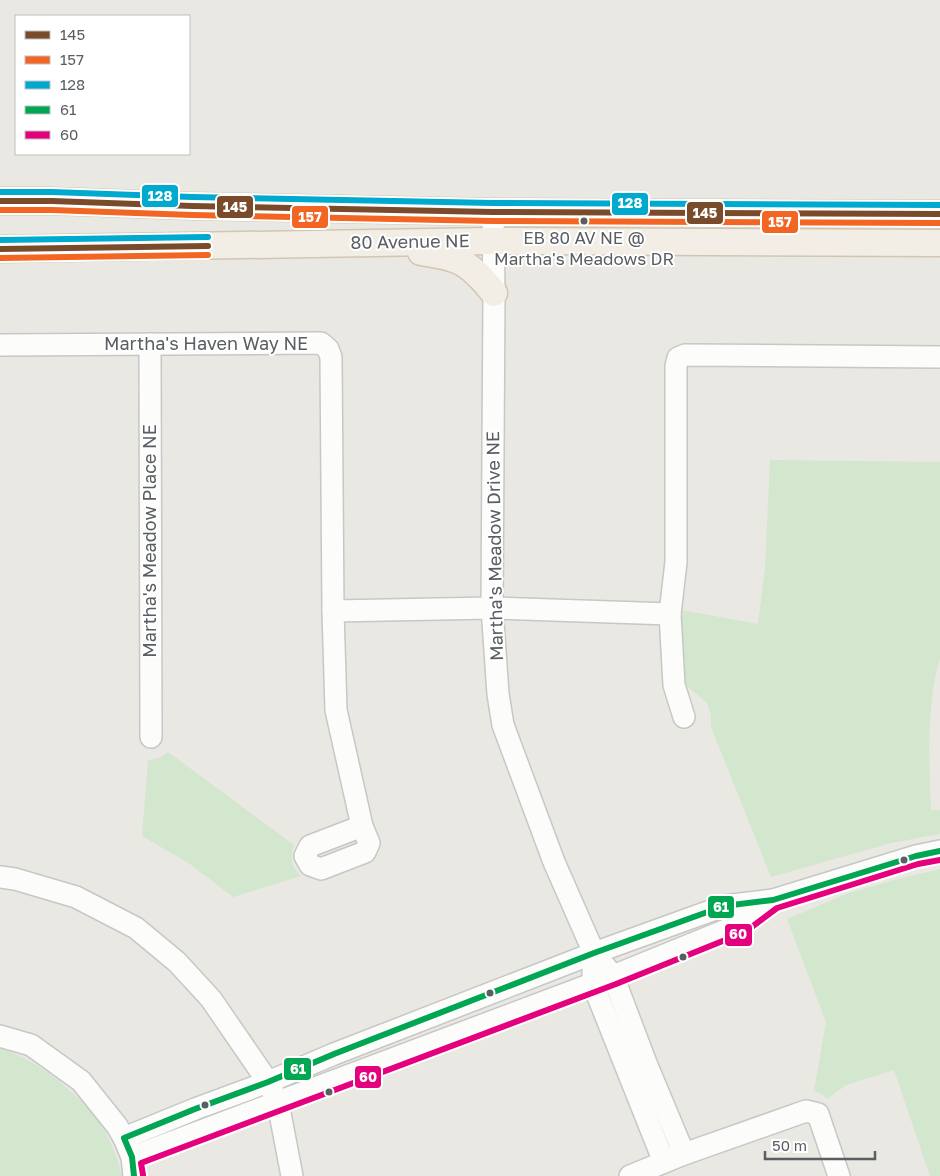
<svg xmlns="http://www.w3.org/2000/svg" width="940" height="1176" viewBox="0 0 940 1176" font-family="'Golos Text',sans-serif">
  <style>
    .green { fill: #d3e6ce }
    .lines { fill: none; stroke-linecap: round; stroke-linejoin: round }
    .minor-casing { stroke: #c6c7c6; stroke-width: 24 }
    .major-casing { stroke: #d2c6b0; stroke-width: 29 }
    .minor { stroke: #fcfcfb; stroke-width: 21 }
    .major { stroke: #f2eee6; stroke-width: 26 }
    .bus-1-casing { stroke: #fff; stroke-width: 10 }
    .bus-2-casing { stroke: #fff; stroke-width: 10 }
    .bus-3-casing { stroke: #fff; stroke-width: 10 }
    .bus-4-casing { stroke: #fff; stroke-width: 10 }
    .bus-5-casing { stroke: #fff; stroke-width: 10 }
    .bus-1 { stroke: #7a4b2a; stroke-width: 6 }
    .bus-2 { stroke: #f26522; stroke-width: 6 }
    .bus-3 { stroke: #00a9ce; stroke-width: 6 }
    .bus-4 { stroke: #00a651; stroke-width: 6 }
    .bus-5 { stroke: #e5007d; stroke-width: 6 }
    .bus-dot { fill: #595e62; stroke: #fff; stroke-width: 2 }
    .labels { text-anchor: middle; stroke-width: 4; stroke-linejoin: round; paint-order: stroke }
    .bus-label { font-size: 17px; fill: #595e62; stroke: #fff }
    .street-label { font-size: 18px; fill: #595e62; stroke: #fff }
    .line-badge { stroke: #fff; stroke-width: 2 }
    .badge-label { font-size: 14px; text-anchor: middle; font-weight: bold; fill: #fff }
  </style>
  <rect width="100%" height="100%" fill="#eae8e3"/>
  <!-- green -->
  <g class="green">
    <path d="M770,460L940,462V658C926,707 929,759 931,810H940V834L891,843L771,877L711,727V715L707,703L687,686L680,671L682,610L758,624L765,568Z"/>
    <path d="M168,752L294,845C290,858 291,867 301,876L233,897L190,864L142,836L148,760L159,758Z"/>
    <polygon points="940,869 940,1176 930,1176 894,1070 846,1085 827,1099 822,1094 814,1091 826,1022 787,919 849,893 898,879"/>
    <path d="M0,1048C28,1058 50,1072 71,1092C81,1100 91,1110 98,1120C109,1137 117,1156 122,1176H0Z"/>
  </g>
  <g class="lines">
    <!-- minor casing -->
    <g class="minor-casing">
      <g id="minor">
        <polyline points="493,212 494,293 492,608 498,694 503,725 554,862 594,953 613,976 646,1063 684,1154"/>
        <polyline points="150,344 151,737"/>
        <polyline points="0,345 321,343 328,349 331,357 333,611 336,710 362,826 369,843 365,852 321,869 310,865 305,856 310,846 362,826"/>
        <polyline points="333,611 492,608 670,614"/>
        <polyline points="684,717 674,685 670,614 676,562 676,366 678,358 685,355 940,357"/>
        <polyline points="0,877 15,879 76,897 136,928 177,962 211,999 268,1082 278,1103 292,1176"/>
        <polyline points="593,971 593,984 664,1162"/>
        <polyline points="0,1036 31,1045 81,1081 117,1126 124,1138 132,1157 134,1176"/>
        <polyline points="124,1138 195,1109 268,1082 334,1054 594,953 724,906 773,900 916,856 940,851"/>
        <polyline points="132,1157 613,976 741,924 773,900"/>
        <polyline points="630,1176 684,1154 806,1111 818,1114 839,1176"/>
      </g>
    </g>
    <!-- major casing -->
    <g class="major-casing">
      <g id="major">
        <polyline points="0,201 52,201 192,206 493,212 940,214"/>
        <polyline points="0,249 493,241 940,243"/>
        <path d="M421,252C435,254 451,256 463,263C476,271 485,282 494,293"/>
      </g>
    </g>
    <!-- minor -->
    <use href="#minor" class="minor"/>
    <!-- major -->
    <use href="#major" class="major"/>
    <!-- bus-1 casing -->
    <g class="bus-1-casing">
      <g id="bus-1">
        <polyline points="0,201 52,201 192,206 493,212 940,214"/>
        <polyline points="0,249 208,246"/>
      </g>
    </g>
    <!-- bus-2 casing -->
    <g class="bus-2-casing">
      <g id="bus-2">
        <polyline points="0,210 52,210 192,215 493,221 940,223"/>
        <polyline points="0,258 208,255"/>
      </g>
    </g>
    <!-- bus-3 casing -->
    <g class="bus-3-casing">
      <g id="bus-3">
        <polyline points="0,192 52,192 192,197 493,203 940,205"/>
        <polyline points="0,240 208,237"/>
      </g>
    </g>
    <!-- bus-4 casing -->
    <g class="bus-4-casing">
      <polyline id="bus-4" points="134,1176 132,1157 124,1138 195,1109 268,1082 334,1054 594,953 724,906 773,900 916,856 940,851"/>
    </g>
    <!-- bus-5 casing -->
    <g class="bus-5-casing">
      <polyline id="bus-5" points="143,1175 141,1163 616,984 745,932 777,908 918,864 940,860"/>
    </g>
    <!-- bus-1 -->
    <use href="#bus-1" class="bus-1"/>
    <!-- bus-2 -->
    <use href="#bus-2" class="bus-2"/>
    <!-- bus-3 -->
    <use href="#bus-3" class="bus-3"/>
    <!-- bus-4 -->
    <use href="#bus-4" class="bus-4"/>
    <!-- bus-5 -->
    <use href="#bus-5" class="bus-5"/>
  </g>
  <!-- markers -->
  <g class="bus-dot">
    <circle cx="584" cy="221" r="4.5"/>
    <circle cx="904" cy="860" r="4.5"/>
    <circle cx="683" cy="957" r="4.5"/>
    <circle cx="490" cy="993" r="4.5"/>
    <circle cx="329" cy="1092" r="4.5"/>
    <circle cx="205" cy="1105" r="4.5"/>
  </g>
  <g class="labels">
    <!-- bus labels -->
    <g class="bus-label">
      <text x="584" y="244">EB 80 AV NE @<tspan x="584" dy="21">Martha's Meadows DR</tspan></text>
    </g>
    <!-- street labels -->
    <g class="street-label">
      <text transform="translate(410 242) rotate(-1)" y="6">80 Avenue NE</text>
      <text x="206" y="350">Martha's Haven Way NE</text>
      <text transform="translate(150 541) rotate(-90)" y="6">Martha's Meadow Place NE</text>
      <text transform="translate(495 546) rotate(-91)" y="6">Martha's Meadow Drive NE</text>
    </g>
  </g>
  <g class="line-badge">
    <rect x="141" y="184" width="38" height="24" rx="5" fill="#00a9ce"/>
    <rect x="611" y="192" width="38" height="24" rx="5" fill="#00a9ce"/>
    <rect x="216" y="195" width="38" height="24" rx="5" fill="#7a4b2a"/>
    <rect x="686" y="201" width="38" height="24" rx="5" fill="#7a4b2a"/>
    <rect x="291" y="205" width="38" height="24" rx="5" fill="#f26522"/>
    <rect x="761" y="210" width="38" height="24" rx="5" fill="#f26522"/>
    <rect x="707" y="895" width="28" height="24" rx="5" fill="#00a651"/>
    <rect x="724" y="923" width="29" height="24" rx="5" fill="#e5007d"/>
    <rect x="283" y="1057" width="29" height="24" rx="5" fill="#00a651"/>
    <rect x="354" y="1065" width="28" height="24" rx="5" fill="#e5007d"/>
  </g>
  <g class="badge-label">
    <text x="160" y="201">128</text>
    <text x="630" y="208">128</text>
    <text x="235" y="212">145</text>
    <text x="705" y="218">145</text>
    <text x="310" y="222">157</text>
    <text x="780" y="227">157</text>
    <text x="721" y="912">61</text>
    <text x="738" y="939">60</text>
    <text x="298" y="1074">61</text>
    <text x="368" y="1082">60</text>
  </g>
  <!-- legend -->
  <rect x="15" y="15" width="175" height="140" fill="#ffffff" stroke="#bdbfc0"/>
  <rect x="25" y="31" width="25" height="8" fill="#7a4b2a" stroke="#bdbfc0"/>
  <text x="60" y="40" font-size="15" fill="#595e62">145</text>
  <rect x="25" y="56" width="25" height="8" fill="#f26522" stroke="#bdbfc0"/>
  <text x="60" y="65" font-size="15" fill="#595e62">157</text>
  <rect x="25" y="81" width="25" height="8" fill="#00a9ce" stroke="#bdbfc0"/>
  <text x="60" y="90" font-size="15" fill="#595e62">128</text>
  <rect x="25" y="106" width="25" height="8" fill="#00a651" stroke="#bdbfc0"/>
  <text x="60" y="115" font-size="15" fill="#595e62">61</text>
  <rect x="25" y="131" width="25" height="8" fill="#e5007d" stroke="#bdbfc0"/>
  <text x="60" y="140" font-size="15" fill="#595e62">60</text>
  <!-- scale -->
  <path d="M765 1151v8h110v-8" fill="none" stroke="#595e62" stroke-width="2.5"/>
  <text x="772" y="1151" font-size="15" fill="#595e62" stroke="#ffffff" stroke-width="4" paint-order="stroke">50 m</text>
</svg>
